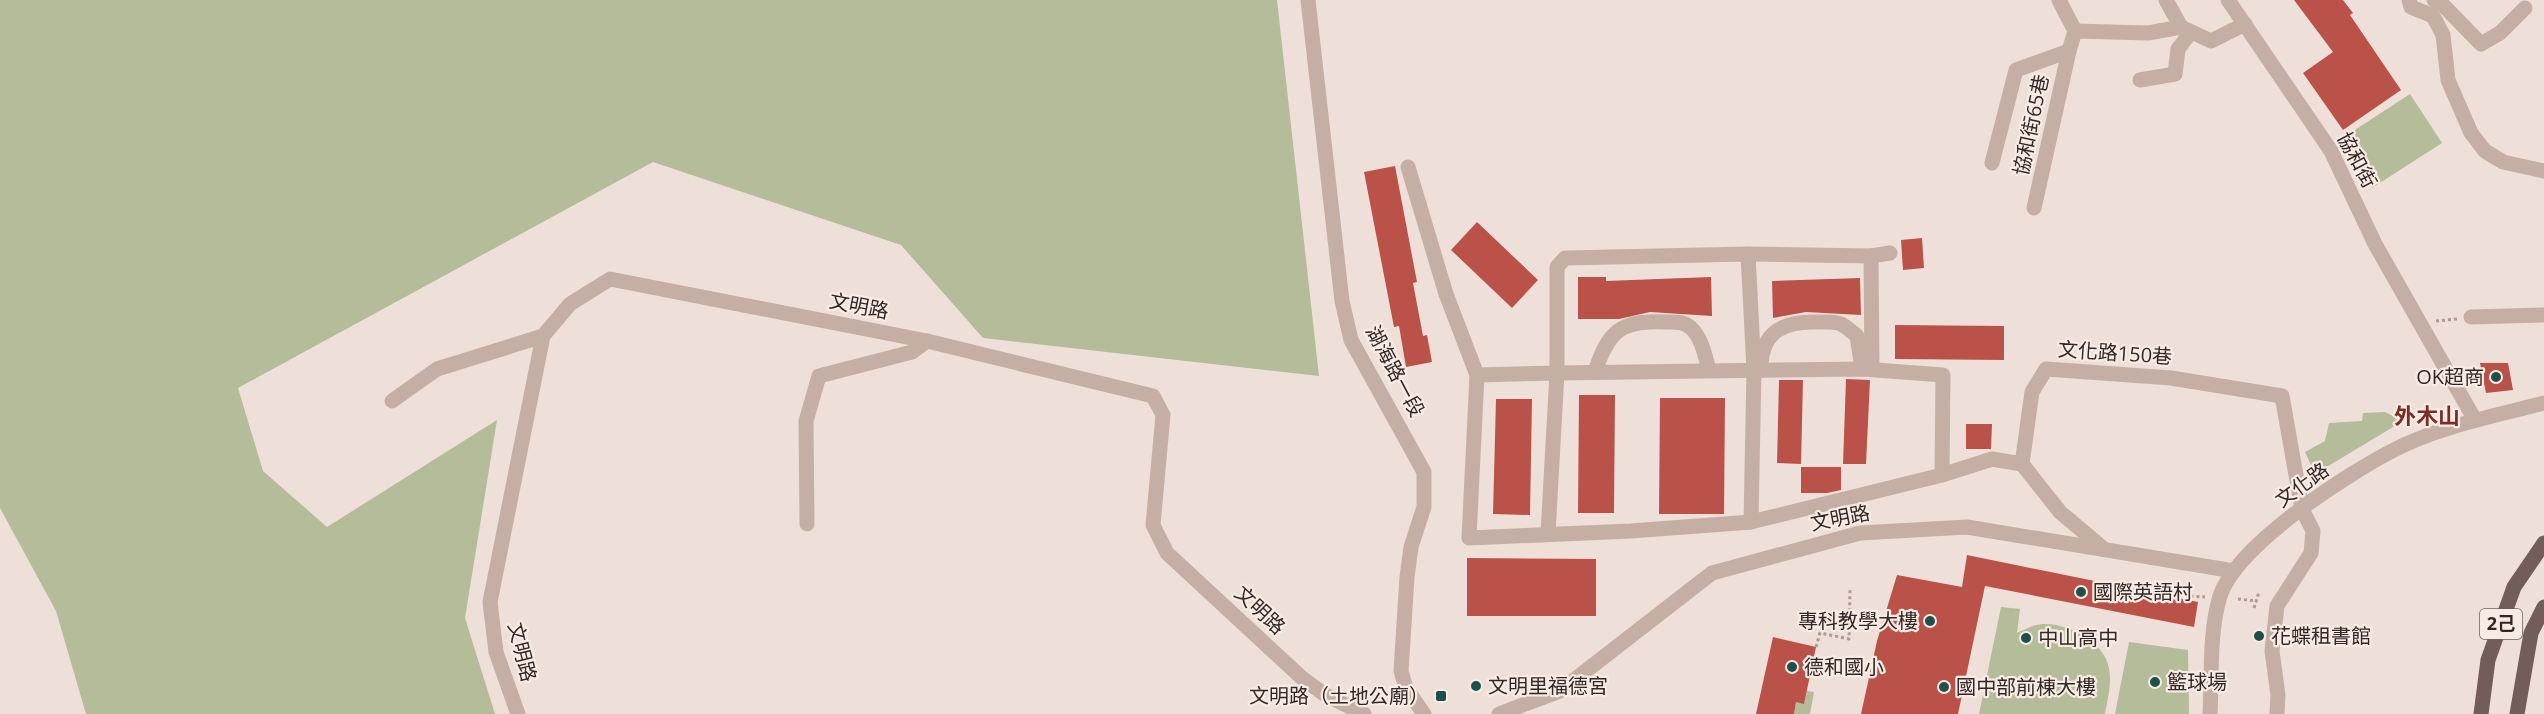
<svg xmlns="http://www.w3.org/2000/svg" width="2544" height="714" viewBox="0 0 2544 714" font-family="'Open Sans','Noto Sans TC',sans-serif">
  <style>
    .green { fill: #b5bc9a }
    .building { fill: #bb5249 }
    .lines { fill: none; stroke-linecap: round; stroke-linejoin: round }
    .path { stroke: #b09990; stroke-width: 3; stroke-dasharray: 3 3; stroke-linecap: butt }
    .minor { stroke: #c5afa5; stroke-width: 15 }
    .major { stroke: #725d58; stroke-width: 15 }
    .poi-dot { fill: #1f4f4b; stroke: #f7ebe3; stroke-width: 2 }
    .labels { text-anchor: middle; stroke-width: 4.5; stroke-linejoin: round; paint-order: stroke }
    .shield { fill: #f7ebe3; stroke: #6c625f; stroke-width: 1.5 }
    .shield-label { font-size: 18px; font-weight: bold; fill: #312726 }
    .street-label { font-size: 20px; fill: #312726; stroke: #f7ebe3 }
    .poi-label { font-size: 20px; fill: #312726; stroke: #f7ebe3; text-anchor: start }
    .quarter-label { font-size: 22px; font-weight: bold; fill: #792d26; stroke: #f7ebe3 }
  </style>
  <rect width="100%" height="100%" fill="#eee0d8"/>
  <!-- green -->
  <g class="green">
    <polygon points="0,0 1277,0 1319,376 983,338 901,245 653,162 238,388 263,471 327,527 497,420 465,618 495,714 86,714 56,611 0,508"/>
    <polygon points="2410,94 2442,143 2372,188 2341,139"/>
    <polygon points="2385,412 2403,421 2315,474 2305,452 2325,441 2329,423 2362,421 2363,413"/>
    <path d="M2001,607L2020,609L2017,633C2025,629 2035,624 2044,624C2066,624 2096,637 2106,659C2114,676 2108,697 2105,714H1979Z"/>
    <polygon points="2129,642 2188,650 2189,714 2115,714"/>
    <polygon points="1807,691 1814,692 1810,714 1794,714 1796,702 1804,703"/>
  </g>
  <!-- building -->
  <g class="building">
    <polygon points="2294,0 2343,0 2353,13 2350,15 2401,90 2343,130 2303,73 2333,52"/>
    <polygon points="1395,166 1417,282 1413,283 1423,336 1427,335 1432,362 1406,367 1399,326 1394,327 1364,172"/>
    <polygon points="1477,222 1538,280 1512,308 1451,250"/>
    <polygon points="1922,238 1924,268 1903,270 1901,240"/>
    <polygon points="1578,277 1606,277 1606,281 1711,277 1712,316 1650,312 1619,319 1578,319"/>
    <polygon points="1860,278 1861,315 1806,312 1773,318 1772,281"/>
    <polygon points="1895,325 2004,326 2004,360 1895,359"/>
    <polygon points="2480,363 2508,363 2513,390 2486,393"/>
    <polygon points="1846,379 1870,380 1866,464 1843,464"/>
    <polygon points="1779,380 1803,380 1801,464 1777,463"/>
    <polygon points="1579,395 1615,395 1614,513 1578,513"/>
    <polygon points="1660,398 1725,398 1724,514 1659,514"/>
    <polygon points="1496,399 1532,399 1530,515 1493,514"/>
    <polygon points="1966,424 1992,424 1991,449 1966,449"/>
    <polygon points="1801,467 1841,467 1841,490 1827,493 1801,493"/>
    <polygon points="1967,555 2198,602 2194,627 1985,586 1958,714 1861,714 1877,641 1897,575 1962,587"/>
    <polygon points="1467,558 1596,559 1596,616 1467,616"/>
    <polygon points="1773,637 1816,647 1804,704 1796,702 1794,714 1756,714"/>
  </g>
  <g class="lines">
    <!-- path -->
    <g class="path">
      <polyline points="2436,321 2457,319"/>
      <polyline points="2168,588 2188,596 2205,597"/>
      <polyline points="2238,599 2257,601"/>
      <polyline points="2254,608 2259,592"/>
      <polyline points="1816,647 1820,633 1849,639 1850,590"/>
    </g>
    <!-- minor -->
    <g class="minor">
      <polyline points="1308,0 1342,301 1351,340 1424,472 1424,507 1411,547 1407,577 1401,671 1406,688 1424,714"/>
      <polyline points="2059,0 2075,31"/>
      <polyline points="2166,0 2181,27 2211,41 2245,24"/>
      <polyline points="2228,0 2331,151 2375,244 2475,420"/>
      <polyline points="2409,0 2411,7 2433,16 2443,35 2448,80 2471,133 2485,151 2503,162 2544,171"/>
      <polyline points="2434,0 2444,6 2481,44 2500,33 2525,8"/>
      <polyline points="2140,80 2175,74 2178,49 2191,32"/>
      <polyline points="1992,163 2016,70 2069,51 2075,31 2148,33 2181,27"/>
      <polyline points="1408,167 1446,294 1477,375 1557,373 1557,267 1565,258 1748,254 1754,370 1751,522"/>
      <polyline points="2034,208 2069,51"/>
      <polyline points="1748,254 1871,256 1872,369"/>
      <polyline points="1871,256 1890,253"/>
      <polyline points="2471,317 2544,315"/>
      <path d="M1761,364C1763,330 1786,321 1817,322C1825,322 1835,321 1841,324C1847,327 1852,332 1857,336L1862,369"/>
      <path d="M1595,372C1608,331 1621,320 1665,322C1675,322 1684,321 1691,328C1702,338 1705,356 1709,370"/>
      <polyline points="1477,375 1469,538 1631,531 1751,522 1942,475 1992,459 2022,464"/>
      <polyline points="392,401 437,369 543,336"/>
      <polyline points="807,524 806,421 819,376 912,352 927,341"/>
      <polyline points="1548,533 1557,373 1862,369 1943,375 1942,475"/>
      <polyline points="2104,549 2060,512 2022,464 2032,392 2046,369 2171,378 2282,396 2302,509 2313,531 2311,553 2277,606 2272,651 2278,695 2277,714"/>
      <polyline points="518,714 496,652 490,602 543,336 570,304 610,279 927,341 1153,396 1163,415 1153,525 1167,553 1302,678 1324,694 1364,714"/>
      <polyline points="1499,714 1560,691 1712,573 1860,533 1967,527 2234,571"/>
      <path d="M2210,714C2212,676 2209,632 2220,596C2237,544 2355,468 2404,445C2448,425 2498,415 2544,403"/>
    </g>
    <!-- major -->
    <g class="major">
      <polyline points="2481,714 2488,660 2514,587 2544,543"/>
      <polyline points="2517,714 2531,633 2544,607"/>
    </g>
  </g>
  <!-- markers -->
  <g class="poi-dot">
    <circle cx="2496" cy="377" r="6"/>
    <circle cx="2081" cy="592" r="6"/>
    <circle cx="1930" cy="621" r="6"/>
    <circle cx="2259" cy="636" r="6"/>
    <circle cx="2026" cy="638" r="6"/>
    <circle cx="1792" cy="667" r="6"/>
    <circle cx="2155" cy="682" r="6"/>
    <circle cx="1476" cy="686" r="6"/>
    <circle cx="1944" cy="687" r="6"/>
    <rect x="1435" y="690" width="12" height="12" rx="3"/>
  </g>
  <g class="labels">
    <!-- shield labels -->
    <rect class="shield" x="2480" y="609" width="42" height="30" rx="4.5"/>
    <g class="shield-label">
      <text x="2501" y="630">2己</text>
    </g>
    <!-- street labels -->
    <g class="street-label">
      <text transform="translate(2031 125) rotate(-78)" y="7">協和街65巷</text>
      <text transform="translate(2357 160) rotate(62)" y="7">協和街</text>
      <text transform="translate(859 306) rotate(11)" y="7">文明路</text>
      <text transform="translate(2115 353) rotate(4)" y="7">文化路150巷</text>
      <text transform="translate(1395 371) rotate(62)" y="7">湖海路一段</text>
      <text transform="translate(2302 485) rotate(-36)" y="7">文化路</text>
      <text transform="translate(1840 518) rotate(-11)" y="7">文明路</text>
      <text transform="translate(1260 610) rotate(43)" y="7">文明路</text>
      <text transform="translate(522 652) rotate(76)" y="7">文明路</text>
    </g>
    <!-- poi labels -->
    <g class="poi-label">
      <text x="2484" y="384" text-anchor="end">OK超商</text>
      <text x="2093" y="599">國際英語村</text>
      <text x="1918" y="628" text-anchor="end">專科教學大樓</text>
      <text x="2271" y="643">花蝶租書館</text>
      <text x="2038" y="645">中山高中</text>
      <text x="1804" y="674">德和國小</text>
      <text x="2167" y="689">籃球場</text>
      <text x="1488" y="693">文明里福德宮</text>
      <text x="1956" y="694">國中部前棟大樓</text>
      <text x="1429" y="703" text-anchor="end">文明路（土地公廟）</text>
    </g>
    <!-- quarter labels -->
    <g class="quarter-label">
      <text x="2427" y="424">外木山</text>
    </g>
  </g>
</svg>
